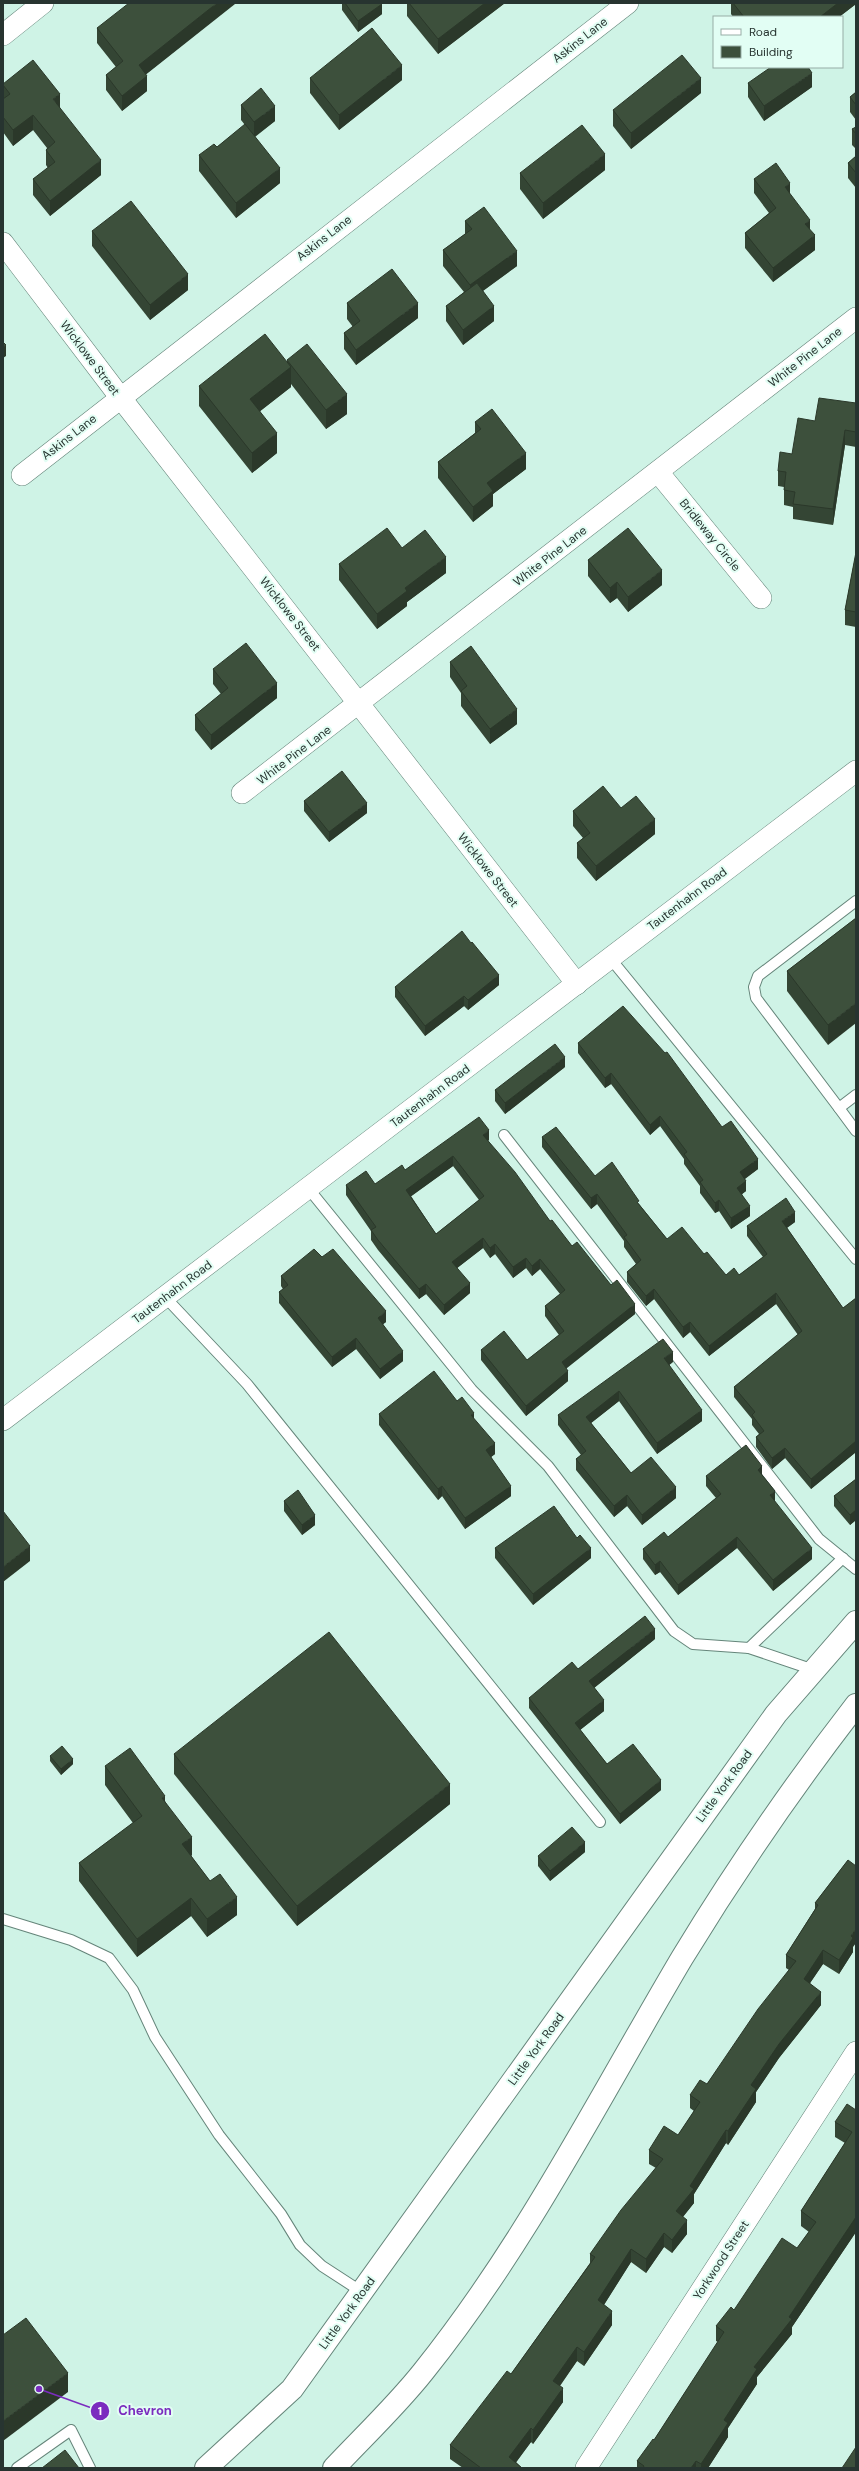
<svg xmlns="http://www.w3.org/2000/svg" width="859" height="2471" viewBox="0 0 859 2471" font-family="'DM Sans',sans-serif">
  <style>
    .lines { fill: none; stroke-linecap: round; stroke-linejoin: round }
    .lane-casing { stroke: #65857a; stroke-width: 12 }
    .street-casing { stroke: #65857a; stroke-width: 22 }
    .secondary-casing { stroke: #65857a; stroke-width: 24 }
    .lane { stroke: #fff; stroke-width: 10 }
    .street { stroke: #fff; stroke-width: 21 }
    .secondary { stroke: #fff; stroke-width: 22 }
    .wall { fill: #344534; fill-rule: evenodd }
    .shaded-wall { fill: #2b382a }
    .building { fill: #3d503c; stroke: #2b382a; fill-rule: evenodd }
    .labels { text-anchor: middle; stroke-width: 4; stroke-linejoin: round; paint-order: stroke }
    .street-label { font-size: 12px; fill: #273430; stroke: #e2fef4 }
    .leader { fill: none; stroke: #7b2cbf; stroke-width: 1.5 }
    .callout-dot { fill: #7b2cbf; stroke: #e2fef4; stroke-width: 1.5 }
    .mark-label { font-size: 12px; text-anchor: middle; font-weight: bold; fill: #fff }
    .callout-label { font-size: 13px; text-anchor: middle; font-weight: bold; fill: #7b2cbf; stroke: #e2fef4; stroke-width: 4; stroke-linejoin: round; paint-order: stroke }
  </style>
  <rect width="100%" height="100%" fill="#cff3e6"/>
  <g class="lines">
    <!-- lane casing -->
    <g class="lane-casing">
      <g id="lane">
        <polyline points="610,958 856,1259"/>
        <polyline points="856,1095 839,1108 856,1131"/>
        <polyline points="839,1108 756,998 754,987 758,976 856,901"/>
        <polyline points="504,1135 819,1539 856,1569"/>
        <polyline points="308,1188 472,1390 548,1466 674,1631 693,1644 749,1648 814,1670"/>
        <polyline points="165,1297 247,1384 600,1822"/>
        <polyline points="749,1648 843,1558"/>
        <polyline points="3,1919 71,1940 109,1958 133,1990 155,2037 219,2135 281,2214 300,2245 322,2266 362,2292"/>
        <polyline points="17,2468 71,2430 90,2468"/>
      </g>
    </g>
    <!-- street casing -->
    <g class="street-casing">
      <g id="street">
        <polyline points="3,35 43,3"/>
        <polyline points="3,243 120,397 577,984"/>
        <polyline points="658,472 761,598"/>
        <polyline points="22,475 628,3"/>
        <polyline points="242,793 856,318"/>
        <polyline points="3,1420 856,771"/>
        <polyline points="586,2468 856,2052"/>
      </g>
    </g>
    <!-- secondary casing -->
    <g class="secondary-casing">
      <g id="secondary">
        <polyline points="206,2468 292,2389 776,1714 856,1622"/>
        <path d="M334,2468C364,2436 396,2406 423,2372C525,2245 599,2098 682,1958C735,1871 794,1785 856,1705"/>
      </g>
    </g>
    <!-- lane -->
    <use href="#lane" class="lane"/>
    <!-- street -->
    <use href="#street" class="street"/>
    <!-- secondary -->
    <use href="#secondary" class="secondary"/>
  </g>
  <!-- wall -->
  <g class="wall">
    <polygon points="235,3 146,74 147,91 122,111 106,90 106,75 116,67 97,43 97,28"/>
    <polygon points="342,3 381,3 382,14 358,32 342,10"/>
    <polygon points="407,3 505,3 438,54 407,16"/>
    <polygon points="731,3 856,3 856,4 839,17 733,17 731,14"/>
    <polygon points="310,78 402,80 339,130 310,93"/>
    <polygon points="748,83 812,87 764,121 748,97"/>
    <polygon points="3,84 60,108 101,175 50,216 33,195 33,179 48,168 46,165 46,150 47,148 33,130 13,146 3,132"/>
    <polygon points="856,92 856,120 850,112 850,97"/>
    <polygon points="701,93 631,149 613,126 613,110"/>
    <polygon points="241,105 275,121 255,137 280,183 236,218 199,171 199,155 217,147 245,125 241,120"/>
    <polygon points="856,127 856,149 852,145 852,129"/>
    <polygon points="856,156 856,188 848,178 848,163"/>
    <polygon points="605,170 543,219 520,189 520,173"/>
    <polygon points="754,179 790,194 810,230 815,250 773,282 745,248 745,233 769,213 754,193"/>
    <polygon points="465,221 517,266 483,291 494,321 463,345 446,321 446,306 464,292 443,266 443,250 465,234"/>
    <polygon points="92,231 188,290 150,320 92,246"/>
    <polygon points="347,303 418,318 356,365 344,349 344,333 353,327 347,319"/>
    <polygon points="287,360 347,414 326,429 291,384 291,387 260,411 277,453 252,473 199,406 199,386 287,363"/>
    <polygon points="856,403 856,447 845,445 833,525 793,519 793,507 784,505 784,487 778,486 778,471 792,454 815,421"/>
    <polygon points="475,422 526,469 493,494 493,506 473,522 438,478 438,462 475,433"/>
    <polygon points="402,548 446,573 407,602 407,606 377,629 339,580 339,564"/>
    <polygon points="856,552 856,627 845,625 845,610"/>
    <polygon points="588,560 662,585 628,612 617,598 610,603 588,576"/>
    <polygon points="450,662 517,724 490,744 461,706 461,693 450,677"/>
    <polygon points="213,669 277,698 211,750 195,730 195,715 221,694 213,684"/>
    <polygon points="304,801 367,813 329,842 304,811"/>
    <polygon points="621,808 655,834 596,881 577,858 577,843 583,838 573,826 573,811"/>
    <polygon points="856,918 828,1045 787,991 787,971"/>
    <polygon points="471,943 499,985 468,1010 464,1006 425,1036 395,997 395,987"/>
    <polygon points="578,1043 722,1127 758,1169 745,1179 746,1191 742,1194 750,1216 731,1229 719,1211 715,1213 700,1193 700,1186 684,1164 684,1159 660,1126 650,1135 611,1084 605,1088 578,1053"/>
    <polygon points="565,1067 505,1114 495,1101 495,1090"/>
    <polygon points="542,1137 595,1176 639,1204 667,1239 704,1254 726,1275 739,1275 763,1257 747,1236 747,1226 795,1222 787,1228 843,1308 856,1298 856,1452 811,1489 785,1458 772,1469 756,1447 756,1437 759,1434 752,1425 752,1419 734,1397 734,1387 798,1335 776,1304 709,1356 690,1332 683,1338 654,1299 646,1306 627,1282 627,1272 636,1264 624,1247 624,1241 597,1204 591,1209 542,1147"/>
    <path d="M489,1140L488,1141L550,1221L572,1246L611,1285L635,1314L566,1368L568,1381L526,1416L481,1360V1350L527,1360L559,1335L545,1316V1306L560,1294L540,1269L532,1276L526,1268L513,1278L495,1254L490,1258L483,1248L457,1268L470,1293L444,1315L426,1294L419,1299L378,1250L371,1240V1231L346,1195V1185L375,1184L405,1170ZM453,1166L479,1200L436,1234L411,1196Z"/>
    <polygon points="322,1257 386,1322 383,1324 403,1361 380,1379 356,1349 332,1367 279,1303 279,1292 283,1289 281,1286 281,1276"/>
    <polygon points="673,1362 669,1365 702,1421 657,1454 619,1401 591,1423 631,1473 676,1498 642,1525 627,1506 614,1517 576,1470 576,1459 581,1455 558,1425 558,1415"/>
    <polygon points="457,1401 474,1419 495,1454 491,1457 511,1496 465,1529 442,1496 438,1500 379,1425 379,1414"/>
    <polygon points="762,1475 775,1502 812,1559 773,1591 737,1548 678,1595 660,1572 655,1575 643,1559 643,1549 668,1537 716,1498 706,1486 706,1476"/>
    <polygon points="856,1479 856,1520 850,1525 834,1506 834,1496"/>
    <polygon points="284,1501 315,1525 302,1535 284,1511"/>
    <polygon points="577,1538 591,1558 533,1605 495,1558 495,1548"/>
    <polygon points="655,1639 594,1688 604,1711 580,1730 607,1764 661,1790 620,1824 529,1708 529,1698 578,1669"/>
    <polygon points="174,1754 450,1804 297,1926 174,1774"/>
    <polygon points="50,1756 73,1764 61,1775 50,1761"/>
    <polygon points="105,1766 165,1801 192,1855 191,1856 210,1881 237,1915 207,1937 191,1916 137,1957 79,1881 79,1863 133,1823 105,1785"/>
    <polygon points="585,1852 550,1881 538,1866 538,1856"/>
    <polygon points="848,1860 853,1952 839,1974 823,1964 810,1983 821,2005 779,2058 756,2092 756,2102 728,2145 726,2143 694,2194 694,2203 683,2217 687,2234 672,2253 664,2247 646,2273 631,2262 604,2305 612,2325 584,2366 577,2361 560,2386 563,2402 533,2444 531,2442 516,2462 522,2468 463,2468 450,2459 450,2445 511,2374 590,2263 590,2254 656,2168 649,2164 649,2150 678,2135 694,2111 690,2108 690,2095 707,2084 789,1970 786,1968 786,1955 815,1909 815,1903"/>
    <polygon points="856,2110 856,2232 792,2327 792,2334 757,2377 757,2384 728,2428 728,2437 708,2468 637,2468 637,2461 654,2440 718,2342 716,2341 716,2326 734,2310 797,2248 809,2232 801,2226 801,2211 845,2143 835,2137 835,2122"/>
  </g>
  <!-- shaded-wall -->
  <g class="shaded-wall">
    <polygon points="217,3 235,3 235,4 139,80 139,65"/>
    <polygon points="485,3 505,3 438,54 438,39"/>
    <polygon points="838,3 856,3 856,4 839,17 820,17"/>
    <polygon points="382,4 382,14 358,32 358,21"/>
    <polygon points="402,65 402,80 339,130 339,115"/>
    <polygon points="812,73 812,87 764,121 764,106"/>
    <polygon points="147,76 147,91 122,111 122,96"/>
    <polygon points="701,78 701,93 631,149 631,133"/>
    <polygon points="60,94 60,109 53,99"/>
    <polygon points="275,106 275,121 254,137 254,122"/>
    <polygon points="33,115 33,130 13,146 13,130"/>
    <polygon points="605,154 605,170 543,219 543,203"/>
    <polygon points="101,160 101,175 50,216 50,201"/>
    <polygon points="280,168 280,183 236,218 236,203"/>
    <polygon points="790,183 790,197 785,187"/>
    <polygon points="810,220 810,234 805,224"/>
    <polygon points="815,235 815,250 773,282 773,268"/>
    <polygon points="517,251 517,266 470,300 470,285"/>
    <polygon points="188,274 188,290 150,320 150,305"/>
    <polygon points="418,303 418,318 356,365 356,350"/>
    <polygon points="494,306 494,321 463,345 463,330"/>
    <polygon points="6,345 6,356 3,358 3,347"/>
    <polygon points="291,367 291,387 250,419 250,399"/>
    <polygon points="347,394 347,414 326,429 326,410"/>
    <polygon points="845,430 845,445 833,525 833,509"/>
    <polygon points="277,433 277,453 252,473 252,453"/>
    <polygon points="526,453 526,469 493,494 493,506 473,522 473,507 487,483"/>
    <polygon points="446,557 446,573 407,602 407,606 377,629 377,614 405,588"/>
    <polygon points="662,570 662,585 628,612 628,597"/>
    <polygon points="617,582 617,598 610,603 610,588"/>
    <polygon points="277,683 277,698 211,750 211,735"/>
    <polygon points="517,709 517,724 490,744 490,729"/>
    <polygon points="367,803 367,813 329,842 329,832"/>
    <polygon points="655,819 655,834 596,881 596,866"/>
    <polygon points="499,975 499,985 468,1010 468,1000"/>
    <polygon points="464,996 464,1006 425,1036 425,1026"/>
    <polygon points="856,1003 856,1023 828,1045 828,1025"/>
    <polygon points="565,1057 565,1067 505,1114 505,1103"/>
    <polygon points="611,1073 611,1084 605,1088 605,1078"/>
    <polygon points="660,1116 660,1126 650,1135 650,1125"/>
    <polygon points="489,1130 489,1140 483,1145 483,1135"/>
    <polygon points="453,1156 453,1166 406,1200 406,1190"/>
    <polygon points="758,1159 758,1169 740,1182 740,1172"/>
    <polygon points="746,1181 746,1191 737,1198 737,1188"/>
    <polygon points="597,1194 597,1204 591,1209 591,1198"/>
    <polygon points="719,1200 719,1211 715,1213 715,1203"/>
    <polygon points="750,1206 750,1216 731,1229 731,1218"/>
    <polygon points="795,1212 795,1222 782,1231 782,1221"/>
    <polygon points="483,1238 483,1248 452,1272 452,1262"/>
    <polygon points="495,1244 495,1254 490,1258 490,1248"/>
    <polygon points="526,1258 526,1268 513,1278 513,1267"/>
    <polygon points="540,1259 540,1269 532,1276 532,1266"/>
    <polygon points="470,1283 470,1293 444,1315 444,1305"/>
    <polygon points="426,1284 426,1294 419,1299 419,1289"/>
    <polygon points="654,1289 654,1299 646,1306 646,1296"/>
    <polygon points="776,1293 776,1304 709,1356 709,1346"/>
    <polygon points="635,1304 635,1314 562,1372 562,1362"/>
    <polygon points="386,1311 386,1322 378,1328 378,1318"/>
    <polygon points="690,1322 690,1332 683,1338 683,1327"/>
    <polygon points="356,1338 356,1349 332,1367 332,1357"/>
    <polygon points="403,1351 403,1361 380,1379 380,1369"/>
    <polygon points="673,1352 673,1362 664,1369 664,1358"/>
    <polygon points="568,1371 568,1381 526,1416 526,1406"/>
    <polygon points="619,1391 619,1401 586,1427 586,1417"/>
    <polygon points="702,1410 702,1421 657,1454 657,1443"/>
    <polygon points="474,1413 474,1423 471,1415"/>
    <polygon points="856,1441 856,1452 811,1489 811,1479"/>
    <polygon points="495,1443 495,1454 486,1461 486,1450"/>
    <polygon points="785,1448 785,1458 772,1469 772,1458"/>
    <polygon points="762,1466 762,1477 758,1470"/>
    <polygon points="442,1486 442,1496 438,1500 438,1489"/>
    <polygon points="511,1486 511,1496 465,1529 465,1518"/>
    <polygon points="676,1487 676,1498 642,1525 642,1515"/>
    <polygon points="775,1491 775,1502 770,1495"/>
    <polygon points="627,1495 627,1506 614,1517 614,1506"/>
    <polygon points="856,1510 856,1520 850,1525 850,1515"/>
    <polygon points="315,1515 315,1525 302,1535 302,1525"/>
    <polygon points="737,1537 737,1548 678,1595 678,1585"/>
    <polygon points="30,1546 30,1561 3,1582 3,1567"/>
    <polygon points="591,1548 591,1558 533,1605 533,1594"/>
    <polygon points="812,1548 812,1559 773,1591 773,1580"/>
    <polygon points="660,1561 660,1572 655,1575 655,1565"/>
    <polygon points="655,1629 655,1639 589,1692 589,1681"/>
    <polygon points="604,1700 604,1711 575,1734 575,1723"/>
    <polygon points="73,1759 73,1764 61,1775 61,1769"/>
    <polygon points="661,1780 661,1790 620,1824 620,1814"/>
    <polygon points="450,1784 450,1804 297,1926 297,1906"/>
    <polygon points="165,1796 165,1814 162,1798"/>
    <polygon points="192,1837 192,1855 182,1863 182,1844"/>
    <polygon points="585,1842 585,1852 550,1881 550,1871"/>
    <polygon points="237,1897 237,1915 207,1937 207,1919"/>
    <polygon points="191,1898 191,1916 137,1957 137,1939"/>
    <polygon points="856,1929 856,1943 853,1947 853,1952 839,1974 839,1960 851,1936"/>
    <polygon points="823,1950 823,1964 804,1992 804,1979"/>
    <polygon points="821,1992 821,2005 779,2058 756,2092 756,2102 728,2145 728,2131 751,2085 779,2044"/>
    <polygon points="726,2130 726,2143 694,2194 694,2203 676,2225 676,2211 690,2186"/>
    <polygon points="856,2217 856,2232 792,2327 792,2334 757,2377 757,2384 728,2428 728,2437 708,2468 701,2468 701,2464 724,2420 754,2367 789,2317"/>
    <polygon points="687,2220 687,2234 672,2253 672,2240"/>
    <polygon points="664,2233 664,2247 646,2273 646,2259"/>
    <polygon points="631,2249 631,2262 598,2314 598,2300"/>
    <polygon points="612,2311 612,2325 584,2366 584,2352"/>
    <polygon points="577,2347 577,2361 553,2395 553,2381"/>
    <polygon points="68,2373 68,2392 3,2441 3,2421"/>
    <polygon points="563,2388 563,2402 533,2444 533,2430"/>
    <polygon points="531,2428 531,2442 512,2468 509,2457"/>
    <polygon points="696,2461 696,2468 691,2468"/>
  </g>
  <!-- building -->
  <g class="building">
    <polygon points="129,3 217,3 139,65 147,76 122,96 106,75 123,61 97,28"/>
    <polygon points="345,3 381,3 382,4 358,21"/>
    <polygon points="409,3 485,3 438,39"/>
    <polygon points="733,3 838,3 820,17 744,17"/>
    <polygon points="372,28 402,65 339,115 310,78"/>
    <polygon points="682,55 701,78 631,133 613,110"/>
    <polygon points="33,60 60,94 53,99 101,160 50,201 33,179 55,162 46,150 55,142 33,115 13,130 3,117 3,99 10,94 3,85 3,84"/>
    <polygon points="771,67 808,67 812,73 764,106 748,83"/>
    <polygon points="261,88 275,106 254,122 241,105"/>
    <polygon points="856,92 856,105 850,97"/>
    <polygon points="245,124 280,168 236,203 199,155 214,144 217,147"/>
    <polygon points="582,125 605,154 543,203 520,173"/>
    <polygon points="856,127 856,134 852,129"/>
    <polygon points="856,156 856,173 848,163"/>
    <polygon points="776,163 790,183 785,187 810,220 805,224 815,235 773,268 745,233 776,208 754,179"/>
    <polygon points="131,201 188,274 150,305 92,231"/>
    <polygon points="484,207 517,251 470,285 443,250 472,229 465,221"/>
    <polygon points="392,269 418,303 356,350 344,333 360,321 347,303"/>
    <polygon points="477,283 494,306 463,330 446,306"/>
    <polygon points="265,334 291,367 250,399 277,433 252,453 199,386"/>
    <polygon points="3,342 6,345 3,347"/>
    <polygon points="307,344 347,394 326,410 287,360"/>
    <polygon points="819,398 856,403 856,432 845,430 833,509 793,504 795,492 784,490 786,472 778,471 780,452 792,454 798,418 815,421"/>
    <polygon points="492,409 526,453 487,483 493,491 473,507 438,462 481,429 475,422"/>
    <polygon points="387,528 402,548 425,530 446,557 405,588 407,591 377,614 339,564"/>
    <polygon points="628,528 662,570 628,597 617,582 610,588 588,560"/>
    <polygon points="856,552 856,612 845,610"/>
    <polygon points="246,643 277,683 211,735 195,715 228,688 213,669"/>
    <polygon points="471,646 517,709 490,729 461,691 467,686 450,662"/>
    <polygon points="342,771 367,803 329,832 304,801"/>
    <polygon points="603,786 621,808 636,796 655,819 596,866 577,843 590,833 573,811"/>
    <polygon points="856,918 856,1003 828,1025 787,971"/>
    <polygon points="462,931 471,943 472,942 499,975 468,1000 464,996 425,1026 395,987"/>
    <polygon points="623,1006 665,1053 667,1052 722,1127 731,1121 758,1159 740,1172 746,1181 737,1188 750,1206 731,1218 719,1200 715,1203 700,1182 703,1180 684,1154 687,1152 660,1116 650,1125 611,1073 605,1078 578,1043"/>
    <polygon points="555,1044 565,1057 505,1103 495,1090"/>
    <path d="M479,1117L489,1130L483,1135L515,1172L550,1221L552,1220L572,1246L577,1242L611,1285L617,1280L635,1304L562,1362L568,1371L526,1406L481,1350L504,1331L527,1360L564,1331L545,1306L565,1290L540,1259L532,1266L526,1258L513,1267L495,1244L490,1248L483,1238L452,1262L470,1283L444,1305L426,1284L419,1289L378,1240L371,1230L376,1227L346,1185L366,1171L375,1184L402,1165L405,1170ZM453,1156L484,1196L436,1234L406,1190Z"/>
    <polygon points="556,1127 595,1176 612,1162 639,1201 637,1202 667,1239 682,1227 704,1254 707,1252 726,1275 734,1268 739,1275 767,1254 747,1226 786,1198 795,1212 782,1221 843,1308 856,1298 856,1441 811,1479 785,1448 772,1458 756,1437 764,1431 752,1415 755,1412 734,1387 802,1331 776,1293 709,1346 690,1322 683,1327 654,1289 646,1296 627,1272 641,1260 624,1237 627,1235 597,1194 591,1198 542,1137"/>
    <polygon points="314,1249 322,1257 333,1249 386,1311 378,1318 403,1351 380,1369 356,1338 332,1357 279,1292 288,1285 281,1276"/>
    <polygon points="663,1339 673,1352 664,1358 702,1410 657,1443 619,1391 586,1417 631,1473 651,1457 676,1487 642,1515 627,1495 614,1506 576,1459 586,1451 558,1415"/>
    <polygon points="434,1371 457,1401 462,1397 474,1413 471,1415 495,1443 486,1450 511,1486 465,1518 442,1486 438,1489 379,1414"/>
    <polygon points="746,1445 762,1466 758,1470 775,1491 770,1495 812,1548 773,1580 737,1537 678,1585 660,1561 655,1565 643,1549 664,1532 668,1537 721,1494 706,1476"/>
    <polygon points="856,1479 856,1510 850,1515 834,1496"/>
    <polygon points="298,1490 315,1515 302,1525 284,1501"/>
    <polygon points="554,1506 577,1538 580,1535 591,1548 533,1594 495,1548"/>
    <polygon points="3,1511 30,1546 3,1567"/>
    <polygon points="645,1616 655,1629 589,1681 604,1700 575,1723 607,1764 633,1744 661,1780 620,1814 529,1698 572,1662 578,1669"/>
    <polygon points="329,1632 450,1784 297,1906 174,1754"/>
    <polygon points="62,1746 73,1759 61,1769 50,1756"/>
    <polygon points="130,1748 165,1796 162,1798 192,1837 182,1844 210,1881 220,1874 237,1897 207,1919 191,1898 137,1939 79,1863 142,1816 105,1766"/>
    <polygon points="572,1827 585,1842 550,1871 538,1856"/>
    <polygon points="848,1860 856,1866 856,1929 851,1936 853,1938 839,1960 823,1950 804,1979 821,1992 779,2044 751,2085 756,2089 728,2131 726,2130 690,2186 694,2189 676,2211 687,2220 672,2240 664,2233 646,2259 631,2249 598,2300 612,2311 584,2352 577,2347 553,2381 563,2388 533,2430 531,2428 509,2457 522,2468 481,2468 450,2445 507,2371 511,2374 595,2257 590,2254 621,2210 663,2159 649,2150 664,2126 678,2135 700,2102 690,2095 700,2080 707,2084 758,2009 796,1961 786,1955 818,1905 815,1903"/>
    <polygon points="847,2104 856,2110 856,2217 789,2317 792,2319 754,2367 757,2369 724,2420 728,2423 701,2464 696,2461 691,2468 643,2468 644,2466 637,2461 653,2439 654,2440 724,2332 716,2326 731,2307 734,2310 782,2238 797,2248 816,2222 801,2211 852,2132 835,2122"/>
    <polygon points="26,2318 68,2373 3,2421 3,2335"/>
    <polygon points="856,2447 856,2468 842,2468"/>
    <polygon points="65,2450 79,2468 42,2468"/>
  </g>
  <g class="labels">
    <!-- street labels -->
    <g class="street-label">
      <text transform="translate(580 40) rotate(-38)" y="4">Askins Lane</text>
      <text transform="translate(324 238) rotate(-38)" y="4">Askins Lane</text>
      <text transform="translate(805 357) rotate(-38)" y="4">White Pine Lane</text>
      <text transform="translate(90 358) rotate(53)" y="4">Wicklowe Street</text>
      <text transform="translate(69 437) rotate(-38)" y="4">Askins Lane</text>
      <text transform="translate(710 535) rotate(51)" y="4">Bridleway Circle</text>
      <text transform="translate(550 556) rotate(-38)" y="4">White Pine Lane</text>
      <text transform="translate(290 614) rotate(52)" y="4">Wicklowe Street</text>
      <text transform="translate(294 755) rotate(-37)" y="4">White Pine Lane</text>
      <text transform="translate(488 870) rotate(52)" y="4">Wicklowe Street</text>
      <text transform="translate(687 899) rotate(-37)" y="4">Tautenhahn Road</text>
      <text transform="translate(430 1096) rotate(-37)" y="4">Tautenhahn Road</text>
      <text transform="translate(172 1292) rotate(-37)" y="4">Tautenhahn Road</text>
      <text transform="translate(724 1786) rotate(-54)" y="4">Little York Road</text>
      <text transform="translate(536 2049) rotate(-54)" y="4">Little York Road</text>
      <text transform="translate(721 2260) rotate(-57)" y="4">Yorkwood Street</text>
      <text transform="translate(347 2313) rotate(-54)" y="4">Little York Road</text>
    </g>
  </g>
  <!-- callouts -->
  <path class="leader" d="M39 2389L100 2411"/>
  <g class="callout-dot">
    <circle cx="39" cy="2389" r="4"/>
    <circle cx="100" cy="2411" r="10"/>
  </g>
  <g class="mark-label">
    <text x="100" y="2415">1</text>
  </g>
  <g class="callout-label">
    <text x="145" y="2415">Chevron</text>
  </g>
  <!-- border -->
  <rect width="859" height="2471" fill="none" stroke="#273430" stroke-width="8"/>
  <!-- legend -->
  <rect x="713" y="16" width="130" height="52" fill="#e2fef4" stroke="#97ada6"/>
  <rect x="721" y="29" width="20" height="6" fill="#ffffff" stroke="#97ada6"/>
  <text x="749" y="36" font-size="12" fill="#273430">Road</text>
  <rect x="721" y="46" width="20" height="12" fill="#3d503c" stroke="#97ada6"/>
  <text x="749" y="56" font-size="12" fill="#273430">Building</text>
</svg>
